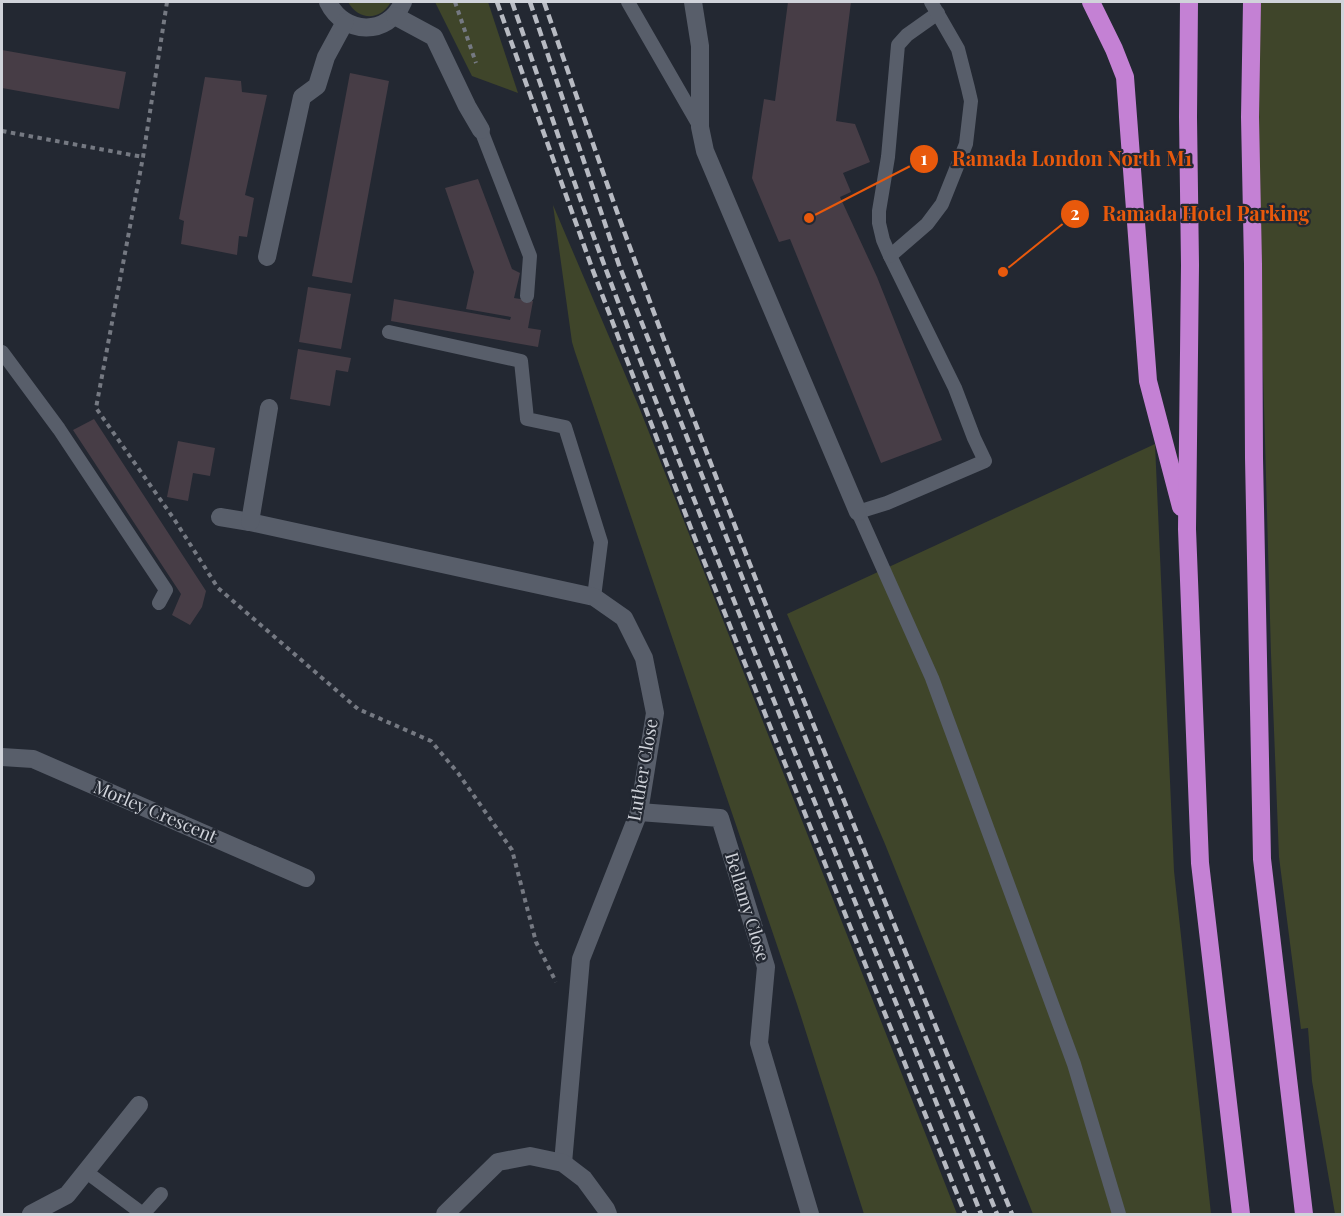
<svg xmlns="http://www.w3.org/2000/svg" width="1344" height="1216" viewBox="0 0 1344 1216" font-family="'Playfair Display',serif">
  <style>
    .green { fill: #3f452a }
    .building { fill: #473d46 }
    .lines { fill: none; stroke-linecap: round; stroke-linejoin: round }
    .path { stroke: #757982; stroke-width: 4; stroke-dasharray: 4.5 4.5; stroke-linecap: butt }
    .lane { stroke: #585e6a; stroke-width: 14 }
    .street { stroke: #585e6a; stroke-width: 18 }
    .highway { stroke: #c481d4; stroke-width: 18 }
    .rail { stroke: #b7bac2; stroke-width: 4.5; stroke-dasharray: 9 4.5; stroke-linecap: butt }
    .labels { text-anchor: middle; stroke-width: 4.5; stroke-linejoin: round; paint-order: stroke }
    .street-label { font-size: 18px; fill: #d0d3da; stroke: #232832 }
    .leader { fill: none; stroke: #e8590c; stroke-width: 2 }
    .callout-dot { fill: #e8590c; stroke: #232832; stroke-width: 2 }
    .mark-label { font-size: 18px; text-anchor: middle; font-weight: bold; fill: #fff }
    .callout-label { font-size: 20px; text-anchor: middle; font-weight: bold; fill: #e8590c; stroke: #232832; stroke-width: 4.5; stroke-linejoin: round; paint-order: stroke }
  </style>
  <rect width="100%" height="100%" fill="#232832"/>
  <!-- green -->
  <g class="green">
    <path d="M348,2H391C380,21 359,21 348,2Z"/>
    <polygon points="435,2 488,2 518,93 472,76"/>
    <polygon points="1255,2 1342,2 1342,1214 1335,1214 1312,1081 1308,1028 1301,1029 1279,857 1271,654 1257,158"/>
    <polygon points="553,205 639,407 957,1214 864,1214 797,1004 575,352 572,342"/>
    <polygon points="1155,444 1174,871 1211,1214 1033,1214 885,844 787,614"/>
  </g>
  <!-- building -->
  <g class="building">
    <polygon points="788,2 851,2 836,121 855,124 870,162 843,173 851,192 840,197 877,277 942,440 881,463 790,239 779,242 752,178 764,99 775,101"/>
    <polygon points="2,50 126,72 119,109 2,88"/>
    <polygon points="350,73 389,81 352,283 312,276"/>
    <polygon points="205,77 241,81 242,92 267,95 245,195 254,198 247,237 239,236 237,255 181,244 184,221 179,219"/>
    <polygon points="478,179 512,269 520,273 514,298 533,301 528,328 541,330 538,347 391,321 394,299 510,320 511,317 466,309 474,272 445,188"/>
    <polygon points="308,287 351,294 341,349 299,342"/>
    <polygon points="298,349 351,358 348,372 336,370 330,406 290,399"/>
    <polygon points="94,419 206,591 202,607 190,625 172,615 181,594 73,430"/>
    <polygon points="178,441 215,448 210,476 193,473 188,501 167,497"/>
  </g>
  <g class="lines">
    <!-- path -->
    <g class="path">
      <polyline points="167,2 143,157 96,408 174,519 218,588 358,709 431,741 458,773 512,850 536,942 556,982"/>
      <polyline points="455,2 476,63"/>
      <polyline points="2,131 143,157"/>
    </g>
    <!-- lane -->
    <g class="lane">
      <polyline points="628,2 700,127"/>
      <polyline points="938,13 907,35 898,45 888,157 879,211 879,223 883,240 890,256 955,388 974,438 985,461 887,503 858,512 932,678 1074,1064 1119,1214"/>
      <polyline points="481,130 530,256 527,296"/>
      <polyline points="890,256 927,224 942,204 966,144 971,101 968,88 958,49 931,2"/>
      <polyline points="389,332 521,361 527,419 565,427 601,542 594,597"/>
      <polyline points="2,352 59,429 166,590 159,603"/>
      <polyline points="85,1171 143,1214 161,1194"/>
    </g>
    <!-- street -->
    <g class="street">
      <path d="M328,2C344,35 388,37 403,2"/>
      <polyline points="693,2 700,46 700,127 705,151 858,512"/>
      <polyline points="395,16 434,37 467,106 481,130"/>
      <polyline points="267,257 302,97 317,86 326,57 345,22"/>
      <polyline points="220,517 250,522 594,597 624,618 644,658 655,713 639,812 581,959 563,1163"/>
      <polyline points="250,522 269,408"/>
      <polyline points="2,757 33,759 306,878"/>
      <polyline points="639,812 720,818 766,967 759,1043 810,1214"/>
      <polyline points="31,1214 67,1195 139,1105"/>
      <polyline points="445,1214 498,1162 530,1156 563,1163 584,1179 606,1209 608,1214"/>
    </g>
    <!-- highway -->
    <g class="highway">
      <polyline points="1091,2 1114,49 1125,77 1148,381 1181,507"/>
      <polyline points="1189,2 1188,117 1190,265 1187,529 1200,863 1241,1214"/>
      <polyline points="1252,2 1250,117 1253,264 1254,458 1262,859 1304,1214"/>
    </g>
    <!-- rail -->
    <g class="rail">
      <polyline points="497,2 592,268 692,531 965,1214"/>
      <path d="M512,2C543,90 572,179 605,267C724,585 855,899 981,1214"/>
      <polyline points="530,2 619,265 832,805 997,1214"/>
      <path d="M544,2C574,88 603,175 635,261C752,582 884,898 1012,1214"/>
    </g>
  </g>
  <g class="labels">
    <!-- street labels -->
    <g class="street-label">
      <text transform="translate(643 770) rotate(-80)" y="6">Luther Close</text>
      <text transform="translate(155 812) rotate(23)" y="6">Morley Crescent</text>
      <text transform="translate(747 907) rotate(73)" y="6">Bellamy Close</text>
    </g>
  </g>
  <!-- callouts -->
  <path class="leader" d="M809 218L924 159M1003 272L1075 214"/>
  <g class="callout-dot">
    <circle cx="809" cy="218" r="6"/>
    <circle cx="1003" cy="272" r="6"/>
    <circle cx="924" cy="159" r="15"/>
    <circle cx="1075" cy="214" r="15"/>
  </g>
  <g class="mark-label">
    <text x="924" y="165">1</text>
    <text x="1075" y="220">2</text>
  </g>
  <g class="callout-label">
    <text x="1072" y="166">Ramada London North M1</text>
    <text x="1206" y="221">Ramada Hotel Parking</text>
  </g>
  <!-- border -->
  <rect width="1344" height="1216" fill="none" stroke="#d0d3da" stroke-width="6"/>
</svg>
